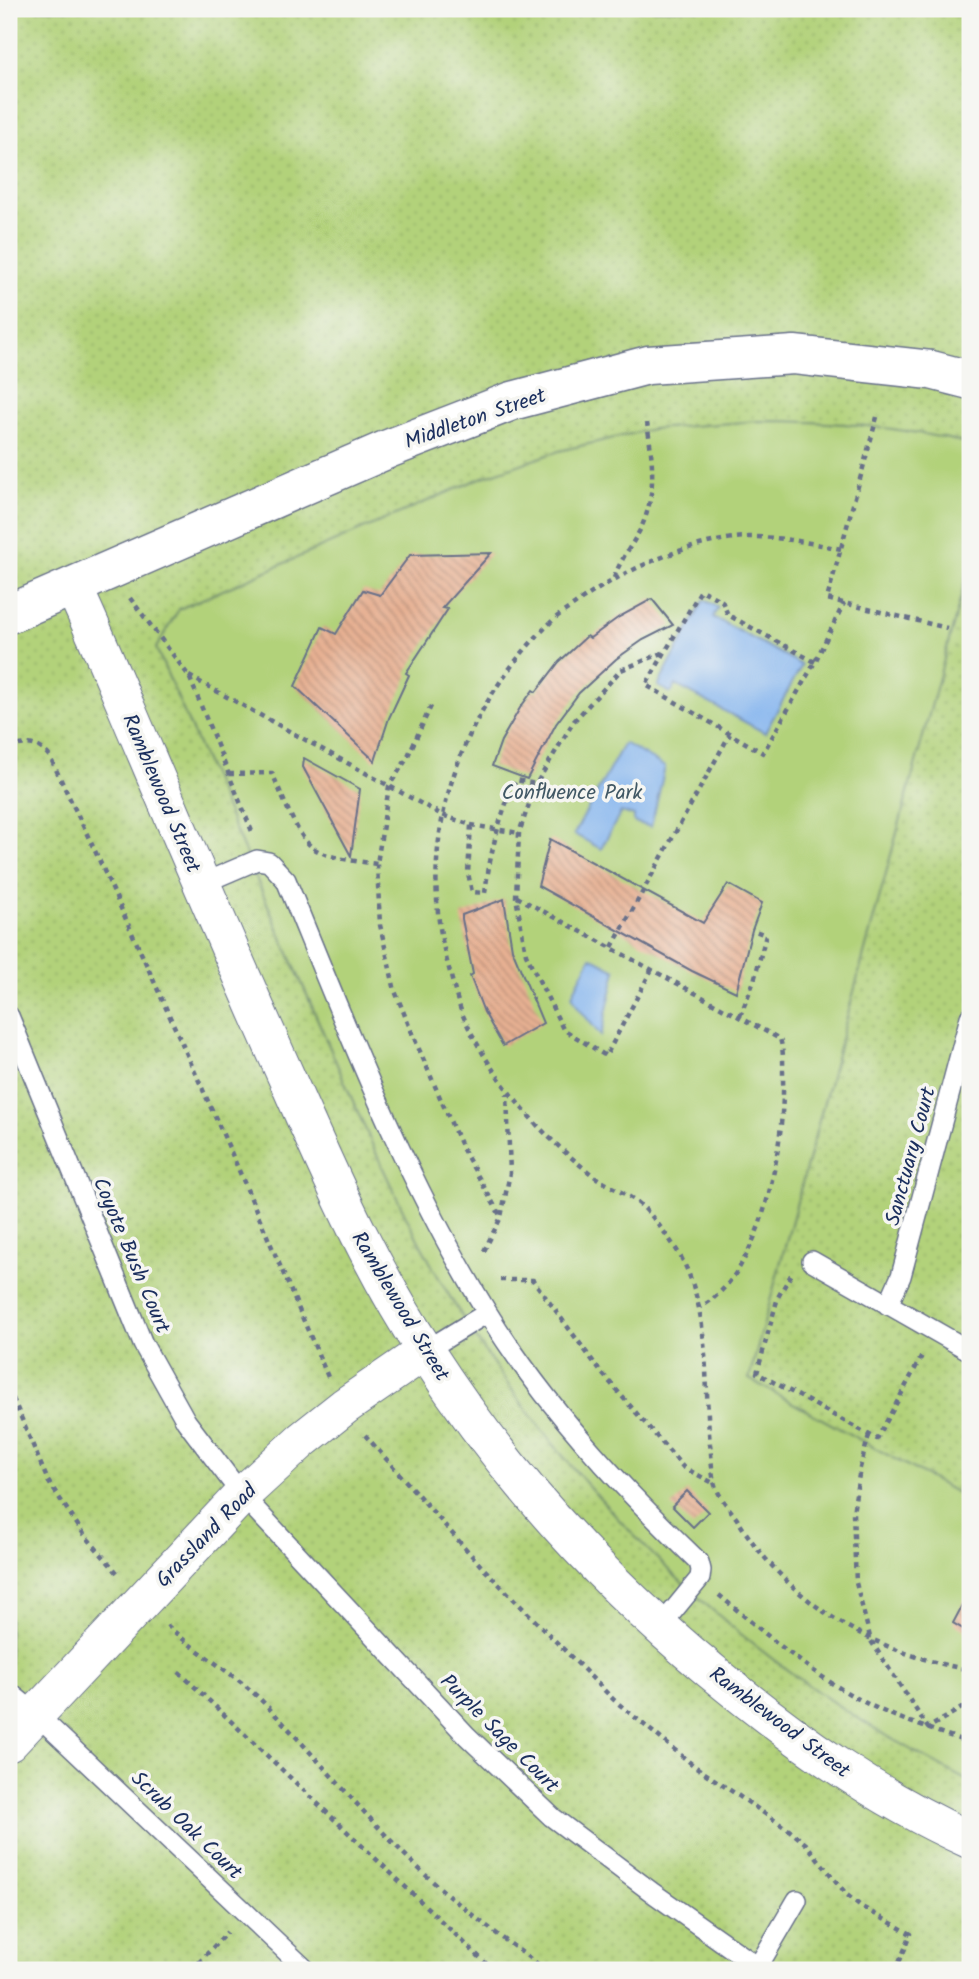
<svg xmlns="http://www.w3.org/2000/svg" width="979" height="1979" viewBox="0 0 979 1979" font-family="Kalam,sans-serif">
  <style>
    .grass { fill: url(#grass-dots); stroke: #66806c; stroke-width: 2 }
    .park { fill: #b2d27a; stroke: #66806c; stroke-width: 2 }
    .water { fill: #82b3ee; stroke: #4e71a6; stroke-width: 2 }
    .building { fill: url(#building-back-hatch) }
    .lines { fill: none; stroke-linecap: round; stroke-linejoin: round }
    .service-casing { stroke: #677089; stroke-width: 22 }
    .minor-casing { stroke: #677089; stroke-width: 39 }
    .tertiary-casing { stroke: #677089; stroke-width: 41 }
    .path { stroke: #677089; stroke-width: 4.5; stroke-dasharray: 5 5; stroke-linecap: butt }
    .service { stroke: #fff; stroke-width: 19 }
    .minor { stroke: #fff; stroke-width: 37 }
    .tertiary { stroke: #fff; stroke-width: 38 }
    .labels { text-anchor: middle; stroke-width: 7; stroke-linejoin: round; paint-order: stroke }
    .street-label { font-size: 21px; fill: #1b2f5e; stroke: #f6f6f2 }
    .park-label { font-size: 21px; fill: #415865; stroke: #f6f6f2 }
  </style>
  <defs>
    <pattern id="grass-dots" width="8" height="8" patternUnits="userSpaceOnUse" patternTransform="scale(1.75)"><rect width="8" height="8" fill="#b2d27a"/><path d="M2 2h.1M6 6h.1" fill="none" stroke="#98b56c" stroke-width="1.8" stroke-linecap="round"/></pattern>
    <pattern id="building-back-hatch" width="6" height="6" patternUnits="userSpaceOnUse" patternTransform="scale(1.75)"><rect width="6" height="6" fill="#e7b092"/><path d="M-1 5l2 2M0 0l6 6M5-1l2 2" fill="none" stroke="#ba907a"/></pattern>
  </defs>
  <rect width="100%" height="100%" fill="#f6f6f2"/>
  <filter id="ink" filterUnits="userSpaceOnUse"><feTurbulence type="fractalNoise" baseFrequency=".0143" numOctaves="2"/><feDisplacementMap in="SourceGraphic" scale="14" xChannelSelector="R" yChannelSelector="G"/><feConvolveMatrix kernelMatrix="1 2 1 2 8 2 1 2 1" color-interpolation-filters="sRGB"/></filter>
  <filter id="wash" filterUnits="userSpaceOnUse"><feTurbulence type="fractalNoise" baseFrequency=".00686" numOctaves="4" result="noise"/><feDisplacementMap in="SourceGraphic" scale="28" xChannelSelector="R" yChannelSelector="G"/><feGaussianBlur stdDeviation="1.57" result="paint"/><feColorMatrix in="noise" values="0 0 0 0 0 0 0 0 0 0 0 0 0 0 0 0 0 1.4 0 .05"/><feComposite in="paint" operator="in"/></filter>
  <g filter="url(#wash)">
    <rect width="100%" height="100%" fill="#f4e9d8"/>
    <!-- grass -->
    <rect class="grass" x="9" y="9" width="961" height="1961"/>
    <!-- park -->
    <path class="park" d="M758,421C832,421 898,426 970,444V563L749,1379L970,1500V1782C934,1763 898,1743 864,1722C700,1621 559,1472 458,1310C401,1218 360,1117 317,1018C263,895 210,771 156,648L179,609L483,477L559,451L652,429Z"/>
    <!-- water -->
    <g class="water">
      <polygon points="704,600 718,607 713,617 802,665 765,733 676,685 671,693 658,686"/>
      <polygon points="624,743 665,767 651,827 634,822 634,816 621,812 601,849 574,834"/>
      <polygon points="591,957 616,970 601,1036 578,1007 572,995"/>
    </g>
    <g id="blocks">
      <!-- building -->
      <g class="building">
        <polygon points="491,553 442,608 448,609 406,673 409,675 389,718 375,761 295,686 322,627 336,634 363,590 380,595 410,555"/>
        <polygon points="652,599 673,625 643,640 616,659 579,693 556,724 527,779 492,766 501,741 520,708 533,690 536,692 559,662 587,636 590,638 619,617"/>
        <polygon points="304,758 360,789 351,856 303,767"/>
        <polygon points="550,839 703,923 728,884 762,903 752,930 736,992 692,971 538,886"/>
        <polygon points="504,899 512,949 543,1023 503,1046 484,1012 470,976 473,974 462,919 462,915"/>
        <polygon points="687,1491 708,1512 693,1527 672,1506"/>
        <polygon points="970,1591 970,1633 953,1623"/>
      </g>
    </g>
  </g>
  <g filter="url(#ink)">
    <use href="#blocks" fill-opacity="0" stroke="#677089" stroke-width="2"/>
    <g class="lines">
      <!-- service casing -->
      <g class="service-casing">
        <g id="service">
          <path d="M201,884L257,860L269,862L286,880C346,1026 403,1176 487,1312C544,1405 620,1486 699,1562L701,1570L700,1578L659,1628"/>
          <polyline points="9,1016 143,1344 186,1421 242,1495 467,1736 552,1817 653,1893 758,1967"/>
          <polyline points="812,1261 970,1351"/>
          <polyline points="888,1305 901,1276 970,1017"/>
          <polyline points="425,1351 487,1313"/>
          <polyline points="9,1692 36,1714 306,1970"/>
          <polyline points="756,1970 797,1900"/>
        </g>
      </g>
      <!-- minor casing -->
      <g class="minor-casing">
        <g id="minor">
          <path d="M73,586C99,642 122,698 146,754C193,864 240,974 289,1083C330,1175 370,1267 426,1352C504,1473 600,1579 711,1671C791,1737 875,1797 970,1840"/>
          <polyline points="9,1743 242,1495 302,1440 345,1406 425,1351"/>
        </g>
      </g>
      <!-- tertiary casing -->
      <g class="tertiary-casing">
        <polyline id="tertiary" points="9,614 388,449 512,401 648,365 794,355 931,370 970,380"/>
      </g>
      <!-- path -->
      <g class="path">
        <polyline points="877,417 827,599 947,628"/>
        <path d="M841,549C806,542 763,533 727,539C671,549 624,571 578,602C569,609 559,614 551,622C460,709 413,841 448,965C453,983 457,1003 465,1020C495,1083 539,1134 594,1176C609,1187 629,1194 643,1207C653,1216 676,1247 682,1259C711,1315 704,1383 710,1444C712,1456 711,1473 715,1485C719,1497 730,1509 737,1519C790,1605 872,1652 970,1670"/>
        <path d="M614,578C620,560 631,547 640,530C657,496 653,460 647,423"/>
        <polyline points="130,598 189,676 253,834"/>
        <polyline points="815,662 728,615 722,601 701,590 646,685 763,753 815,662 844,603"/>
        <path d="M189,676L442,815L471,825L468,873L472,892L485,893C490,854 499,816 516,780L536,784"/>
        <polyline points="431,706 406,760 389,786 377,864 380,925 395,991 412,1033 461,1146 501,1217"/>
        <path d="M9,748C26,742 38,742 50,757L96,853L231,1152L328,1377"/>
        <path d="M229,774L272,773C281,792 296,835 312,847C327,859 358,861 377,864"/>
        <polyline points="471,825 519,833"/>
        <path d="M517,897L780,1039C784,1051 783,1064 783,1077C785,1141 763,1275 700,1307"/>
        <polyline points="612,947 730,734"/>
        <polyline points="652,969 606,1056 563,1029 526,954 516,897 519,833 536,784 574,721 621,670 665,652"/>
        <polyline points="740,1016 754,981 766,935 752,930"/>
        <polyline points="484,1251 501,1217 510,1173 507,1094"/>
        <polyline points="791,1275 778,1297 757,1373 877,1439 923,1354"/>
        <polyline points="500,1280 533,1280 601,1372 683,1467 715,1484"/>
        <polyline points="9,1389 48,1481 83,1533 120,1576"/>
        <polyline points="365,1435 481,1566 614,1700 693,1765 789,1830 806,1844 847,1895 862,1907 911,1934 896,1970"/>
        <polyline points="869,1435 860,1468 853,1513 856,1583 871,1641 928,1728 970,1703"/>
        <path d="M719,1595C767,1635 814,1677 870,1705C902,1721 937,1731 970,1743"/>
        <path d="M167,1625C197,1654 234,1672 263,1702C313,1753 358,1808 409,1859C451,1901 498,1935 546,1970"/>
        <polyline points="179,1672 493,1970"/>
        <polyline points="192,1970 227,1932"/>
      </g>
      <!-- service -->
      <use href="#service" class="service"/>
      <!-- minor -->
      <use href="#minor" class="minor"/>
      <!-- tertiary -->
      <use href="#tertiary" class="tertiary"/>
    </g>
  </g>
  <g class="labels">
    <!-- street labels -->
    <g class="street-label">
      <text transform="translate(475 418) rotate(-19)" y="7">Middleton Street</text>
      <text transform="translate(162 793) rotate(67)" y="7">Ramblewood Street</text>
      <text transform="translate(910 1156) rotate(-75)" y="7">Sanctuary Court</text>
      <text transform="translate(132 1255) rotate(67)" y="7">Coyote Bush Court</text>
      <text transform="translate(401 1306) rotate(59)" y="7">Ramblewood Street</text>
      <text transform="translate(206 1535) rotate(-46)" y="7">Grassland Road</text>
      <text transform="translate(780 1722) rotate(37)" y="7">Ramblewood Street</text>
      <text transform="translate(500 1733) rotate(45)" y="7">Purple Sage Court</text>
      <text transform="translate(187 1825) rotate(44)" y="7">Scrub Oak Court</text>
    </g>
    <!-- park labels -->
    <g class="park-label">
      <text x="572" y="799">Confluence Park</text>
    </g>
  </g>
  <!-- margin -->
  <rect width="979" height="1979" fill="none" stroke="#f6f6f2" stroke-width="35"/>
</svg>
